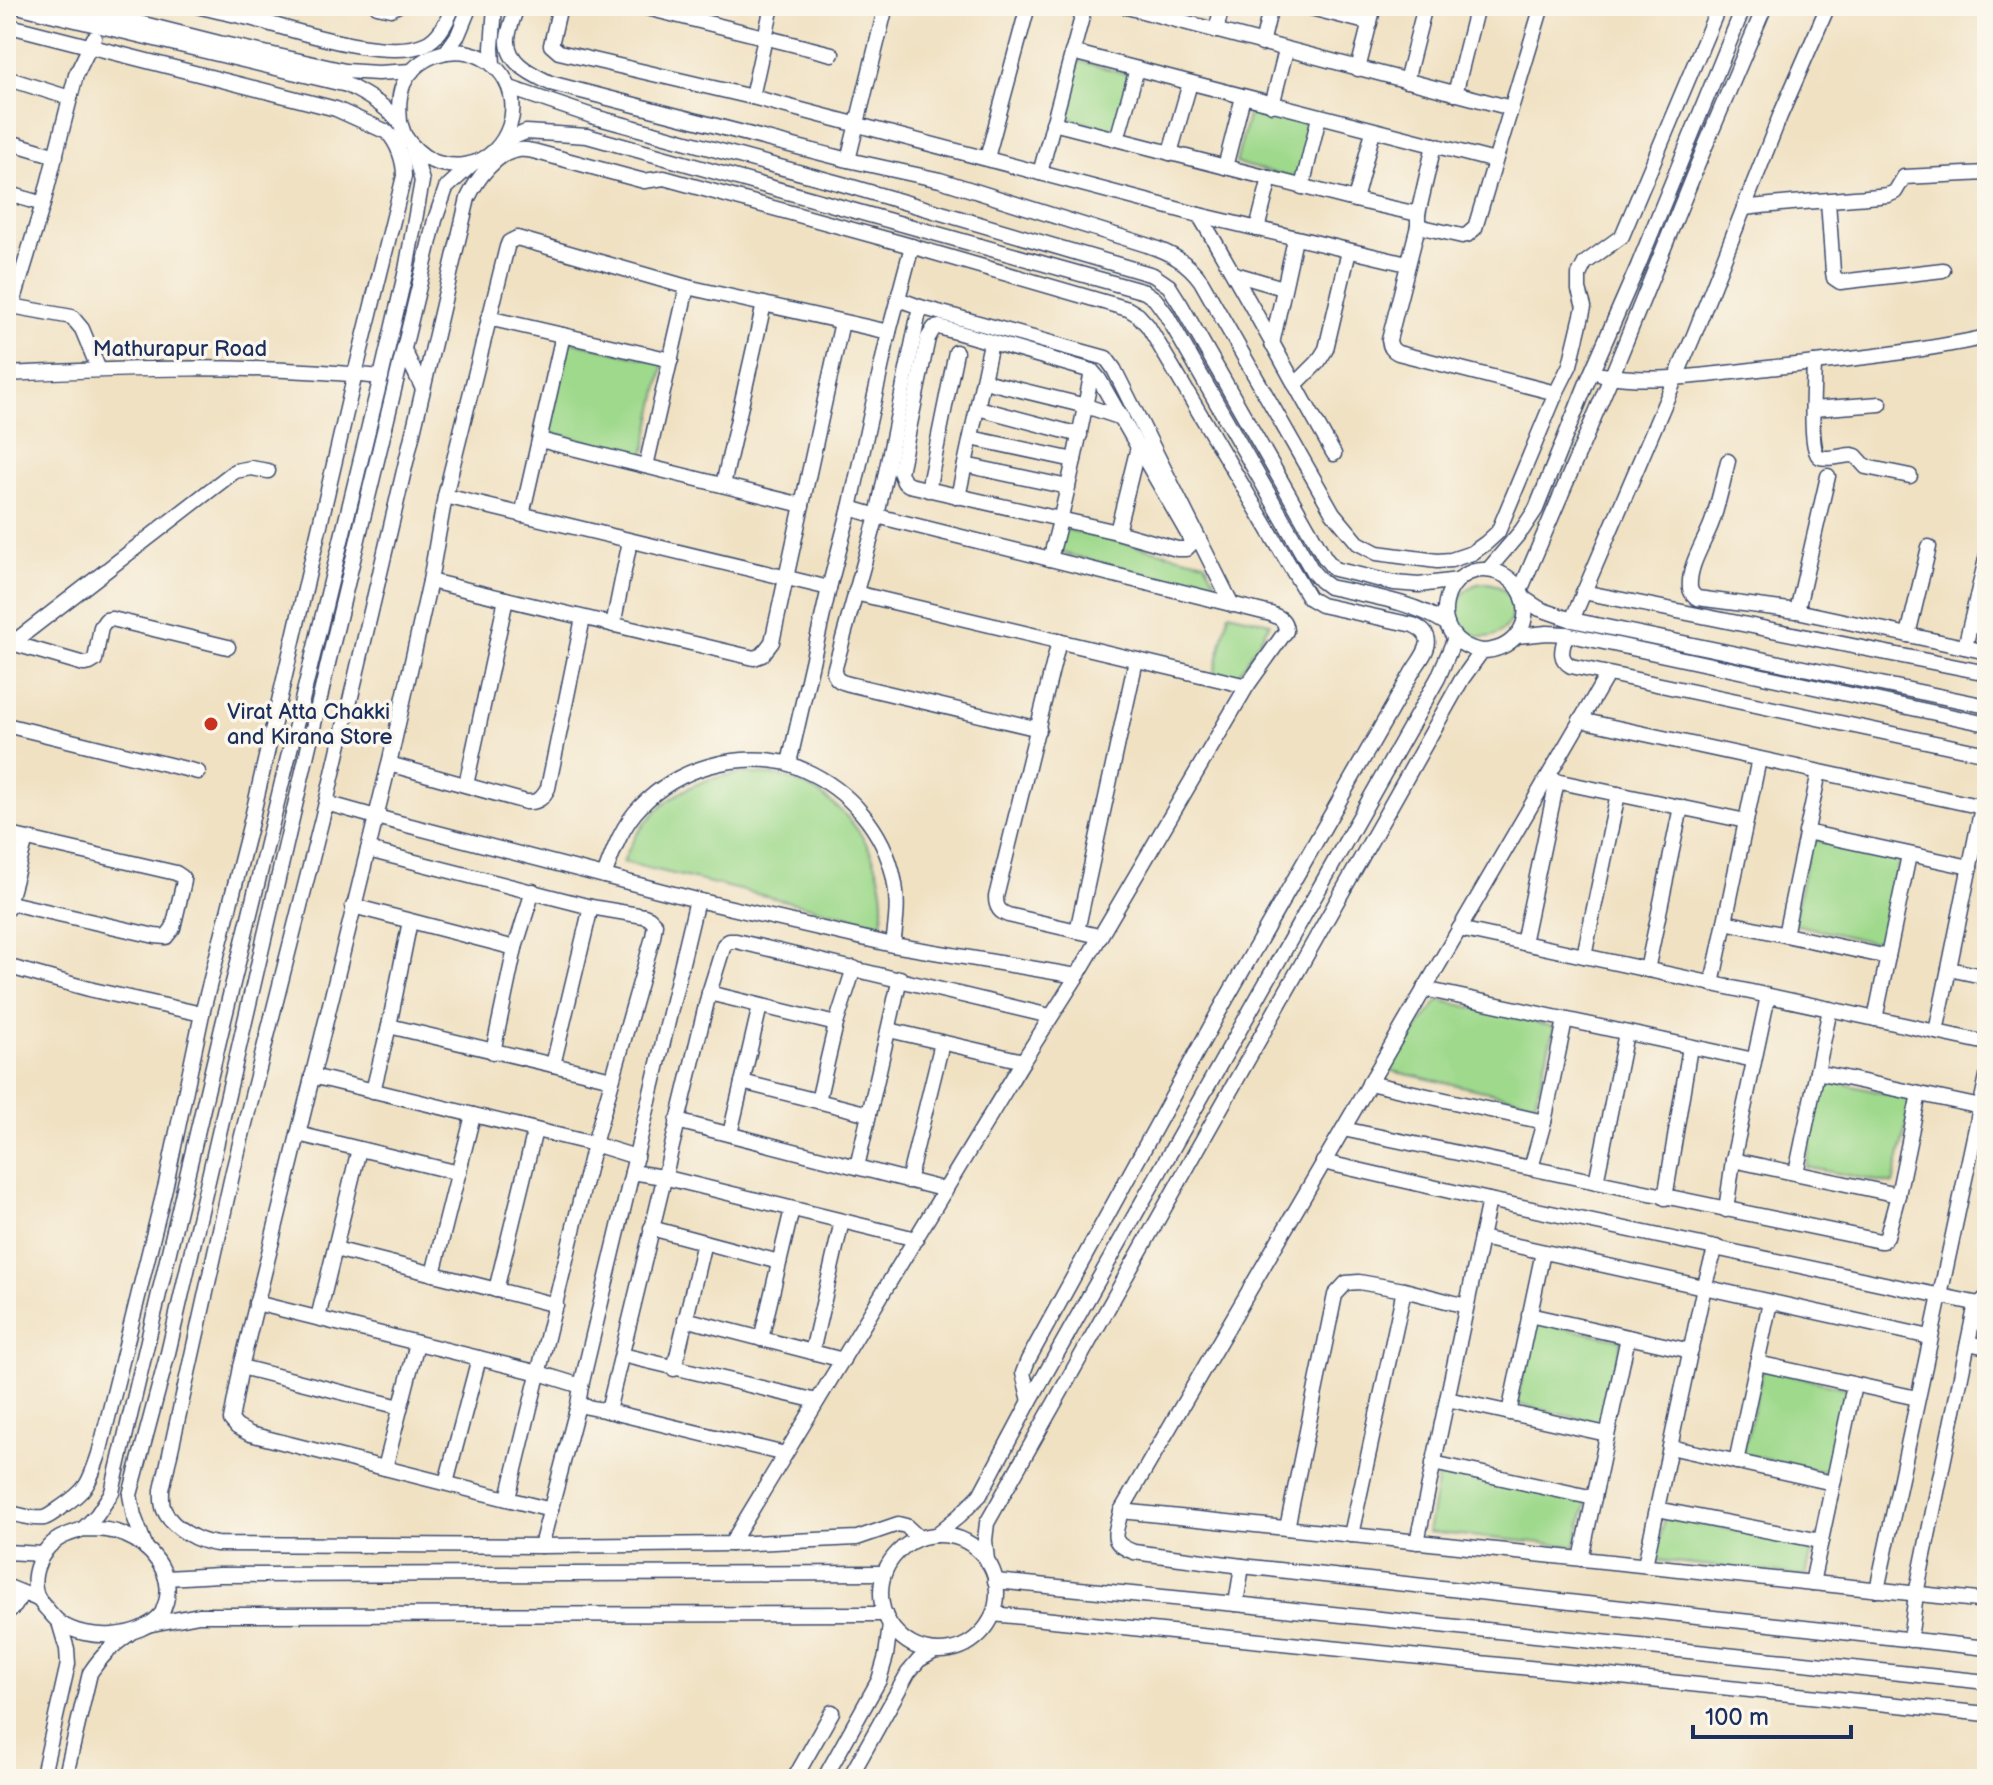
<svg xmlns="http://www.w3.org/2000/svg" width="1993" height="1785" viewBox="0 0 1993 1785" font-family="'Balsamiq Sans',sans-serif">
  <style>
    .green { fill: #9fd98c; stroke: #5d8475; stroke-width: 2 }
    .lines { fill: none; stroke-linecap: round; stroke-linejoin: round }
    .minor-casing { stroke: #3b4a6d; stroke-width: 17 }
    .minor { stroke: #fff; stroke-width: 14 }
    .poi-dot { fill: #c8321e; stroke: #fbf7ec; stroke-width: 3 }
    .labels { text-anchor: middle; stroke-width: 7; stroke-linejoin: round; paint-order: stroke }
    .street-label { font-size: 22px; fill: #1b2f5e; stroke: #fbf7ec }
    .poi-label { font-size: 22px; fill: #1b2f5e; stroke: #fbf7ec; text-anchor: start }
  </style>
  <rect width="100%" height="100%" fill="#fbf7ec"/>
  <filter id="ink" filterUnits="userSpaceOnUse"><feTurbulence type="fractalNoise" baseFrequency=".0125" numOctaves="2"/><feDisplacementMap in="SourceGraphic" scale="16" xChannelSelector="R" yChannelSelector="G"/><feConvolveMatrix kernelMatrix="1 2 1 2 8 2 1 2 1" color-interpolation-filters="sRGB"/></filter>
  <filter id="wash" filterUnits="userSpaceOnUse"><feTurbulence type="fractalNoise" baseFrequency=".006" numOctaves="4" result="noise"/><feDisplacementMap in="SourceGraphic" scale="32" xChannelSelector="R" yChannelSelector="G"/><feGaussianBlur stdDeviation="1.8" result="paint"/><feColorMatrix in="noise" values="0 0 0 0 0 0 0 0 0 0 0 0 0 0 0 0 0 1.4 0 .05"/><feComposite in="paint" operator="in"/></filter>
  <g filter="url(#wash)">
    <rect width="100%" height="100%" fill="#f0e1c2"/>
    <!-- green -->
    <g class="green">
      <polygon points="1079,61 1131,75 1116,131 1064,117"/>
      <polygon points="1250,108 1315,125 1301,180 1236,163"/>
      <polygon points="569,341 664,363 644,455 548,432"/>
      <polygon points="1060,528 1205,562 1221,592 1054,551"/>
      <circle cx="1485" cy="610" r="27"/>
      <polygon points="1229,613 1270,623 1236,679 1214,674"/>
      <path d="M745,773C757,774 770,774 782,777C846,795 891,858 882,924L623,862C638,822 668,794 707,780C719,776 733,775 745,773Z"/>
      <polygon points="1811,839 1899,859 1886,945 1793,924"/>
      <polygon points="1439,1000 1554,1027 1535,1102 1387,1070"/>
      <polygon points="1823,1079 1912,1100 1893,1184 1806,1167"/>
      <polygon points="1534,1322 1622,1340 1603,1424 1517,1404"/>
      <polygon points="1763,1369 1849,1389 1830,1473 1743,1454"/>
      <polygon points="1439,1471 1587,1501 1575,1546 1428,1532"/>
      <polygon points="1665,1517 1813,1545 1806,1576 1655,1560"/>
    </g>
  </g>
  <g filter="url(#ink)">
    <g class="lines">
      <!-- minor casing -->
      <g class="minor-casing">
        <g id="minor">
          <path d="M17,6L347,85C365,94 384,105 398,120C402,124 402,131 405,136C411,146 422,156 432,161C453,169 478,167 495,150C522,122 518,76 481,57C452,43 416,56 403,85C398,97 399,109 400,122"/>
          <polyline points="72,6 219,43 345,71 378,73 412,71"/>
          <path d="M197,6C217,11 237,15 257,20C296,31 387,61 425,44C439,38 448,20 453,6"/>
          <polyline points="377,6 391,9 397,6"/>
          <path d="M517,6C514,16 509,28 508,38C506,63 532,74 550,83L848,160L940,180L1147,245C1170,253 1187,261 1201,281L1333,513L1358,543L1377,553L1437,561L1451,560L1472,553L1486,543L1498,532L1556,393L1570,365L1584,307L1579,290V275L1585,263L1622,236L1719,6"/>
          <polyline points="560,6 551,45 559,52 752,97 1199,215 1407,264"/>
          <polyline points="639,6 832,54"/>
          <polyline points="1123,6 1511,108"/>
          <polyline points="1303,6 1370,23"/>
          <path d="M6,25L336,109L387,132C398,143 404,161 404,176L355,374L250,826L202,1014L166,1184L99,1454C89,1484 87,1490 60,1508C55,1512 50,1516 44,1518C32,1520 17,1514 6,1512"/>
          <polyline points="1216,31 1222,6"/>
          <polyline points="1262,44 1271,6"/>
          <polyline points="446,52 458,35 470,6"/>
          <polyline points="1072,52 1495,161"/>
          <polyline points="493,65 492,48 495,6"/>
          <polyline points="1358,69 1374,6"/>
          <polyline points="6,78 70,98"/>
          <polyline points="1406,81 1425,6"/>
          <polyline points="510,88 595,117 842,184 1153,275 1169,286 1181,305 1325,558 1334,569 1394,583 1419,585 1458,580"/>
          <polyline points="1455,94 1477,6"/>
          <polyline points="752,97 772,6"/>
          <polyline points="1272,105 1286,50"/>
          <polyline points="1053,123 1355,200 1418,214"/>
          <polyline points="1117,139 1137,69"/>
          <polyline points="6,141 56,156"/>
          <path d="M504,141L526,132L587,136L1145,292L1155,299L1166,314L1313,572L1321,581L1329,587C1369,596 1412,601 1447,624"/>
          <path d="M1434,145L1418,214V226L1389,340C1390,347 1392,350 1398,353L1556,393"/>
          <polyline points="1170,153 1190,83"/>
          <polyline points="987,158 1028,6"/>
          <polyline points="848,160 886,6"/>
          <polyline points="1225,167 1243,97"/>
          <polyline points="1040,173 1085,6"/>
          <polyline points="1302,187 1319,117"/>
          <polyline points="6,193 43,204"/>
          <polyline points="1355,200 1373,131"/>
          <polyline points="1828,201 1833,272 1834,278 1840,282 1943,270"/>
          <path d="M1744,208C1792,202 1840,200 1888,195L1895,192L1904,177L1987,173"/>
          <path d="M1199,215C1246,293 1289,375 1334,454"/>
          <polyline points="1418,226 1462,236 1467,235 1475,228 1542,6"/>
          <polyline points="1257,229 1270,178"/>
          <polyline points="1235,274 1283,288"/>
          <polyline points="898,299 920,307 1106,358 1114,369 1232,605"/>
          <polyline points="6,305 72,317 82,329 99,370"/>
          <polyline points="12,306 43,204 76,75 94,38"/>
          <path d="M920,307L877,516L834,671C835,680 841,682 849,684L1039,729"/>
          <polyline points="488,318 671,360"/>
          <polygon points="939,327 1092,371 1099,379 1189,536 1191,544 1186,549 1177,549 1117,532 909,485 904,482 900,472 928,338 934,328"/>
          <polyline points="1272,344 1295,239"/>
          <polyline points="404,350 423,389"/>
          <path d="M1814,363C1814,378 1808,451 1820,457C1828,460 1844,455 1852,455L1856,456L1866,467L1910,476"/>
          <path d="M6,374C131,368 256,364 381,377"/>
          <path d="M1602,375C1657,384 1714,374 1768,368C1842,360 1914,353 1987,337"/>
          <polyline points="984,381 1086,406 1122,418"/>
          <polyline points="1295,385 1318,362 1326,349 1349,251"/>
          <polyline points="978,408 1080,435"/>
          <polyline points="1813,409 1880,404"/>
          <polyline points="971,438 1074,460"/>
          <polyline points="540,440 802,505"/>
          <path d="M1728,461C1723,481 1719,502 1712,522C1705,542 1688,565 1690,588C1691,594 1693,594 1697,598L1797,611L1987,652"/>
          <polyline points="965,465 1068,487"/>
          <polyline points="646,466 687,287"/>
          <polyline points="723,485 764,304"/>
          <polyline points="928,490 956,352"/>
          <polyline points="445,496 829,588"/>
          <polyline points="958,497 991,343"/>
          <polyline points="522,515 563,335"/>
          <polyline points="1117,532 1138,447"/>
          <path d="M1050,559C1067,497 1080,434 1092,371"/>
          <polyline points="1488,570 1522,530 1536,509 1586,385 1638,266 1744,6"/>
          <polyline points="430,581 754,658 762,655 772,642 842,322"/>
          <polyline points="1520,591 1615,368 1704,149 1765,6"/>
          <polyline points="1583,592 1987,673"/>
          <polyline points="855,593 1247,686"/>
          <polyline points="1523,598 1540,609 1572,620 1987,706"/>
          <polyline points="1797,611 1828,476"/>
          <polyline points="1572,620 1694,335 1780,116 1828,6"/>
          <polyline points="613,625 630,541"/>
          <path d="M1566,634C1563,647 1557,658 1571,666L1987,754"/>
          <polyline points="1908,635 1929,547"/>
          <polyline points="1517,636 1547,633 1566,634 1987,724"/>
          <path d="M1059,641L996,897C996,907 999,912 1008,915L1099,936"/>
          <polyline points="12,643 84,664 90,663 95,660 101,627 106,620 112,619 228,647"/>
          <polyline points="1965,647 1987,555"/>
          <polyline points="6,648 235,471 251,468 268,471"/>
          <path d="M1607,675L1121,1511C1116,1534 1107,1542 1134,1552L1242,1566L1987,1648"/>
          <polyline points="1580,720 1987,808"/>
          <polyline points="6,725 198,772"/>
          <polyline points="789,763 829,588 850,508 889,332 912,246"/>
          <path d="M389,764L526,802C538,803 543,798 548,788L583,618"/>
          <polyline points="1546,779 1746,821"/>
          <polyline points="466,785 506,599"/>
          <polyline points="326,803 376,817 697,900 893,945 1077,976"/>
          <polyline points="1806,832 1970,867"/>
          <polyline points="6,834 176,873 182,877 184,881 173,928 166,937 155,936 6,902"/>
          <polyline points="368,850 591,907 644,916 649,918 655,924 653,937 594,1144 508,1498"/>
          <path d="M604,876C613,851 622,825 641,806C678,768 735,752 787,763C793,765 799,768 804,770C849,790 884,830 894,879C899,901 896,923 893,945"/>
          <polyline points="353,906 515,948"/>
          <polyline points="6,911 26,839"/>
          <polyline points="1725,922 1888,957"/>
          <polyline points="1459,929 1987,1043"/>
          <polyline points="1077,931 1136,660"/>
          <polyline points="1785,935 1819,772"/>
          <polyline points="1523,943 1557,781"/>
          <polyline points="1584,956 1618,794"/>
          <polyline points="6,966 93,990 202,1014"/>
          <polyline points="1949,969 1987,977"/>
          <polyline points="1647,970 1681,807"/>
          <polyline points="1712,984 1759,759"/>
          <polyline points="1424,989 1754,1060"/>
          <polyline points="709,993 836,1024"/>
          <polyline points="1875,1019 1909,855"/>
          <polyline points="389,1026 612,1079"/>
          <polyline points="889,1030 1023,1061"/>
          <polyline points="1936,1032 1982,807"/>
          <polyline points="493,1052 515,948 533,891"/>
          <polyline points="553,1065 591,907"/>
          <polyline points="1817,1072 1981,1107"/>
          <polyline points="312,1076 594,1144 636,1157"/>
          <polyline points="742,1082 869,1114"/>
          <polyline points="1369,1083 1544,1122"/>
          <polyline points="373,1091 389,1026 410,921"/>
          <polyline points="818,1101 836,1024 854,968"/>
          <polyline points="677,1121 946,1190"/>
          <polyline points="1343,1129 1880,1241 1883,1241 1887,1236 1898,1195 1919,1094"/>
          <polyline points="298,1134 459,1173"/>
          <polyline points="730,1134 760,1006"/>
          <polyline points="1733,1160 1898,1195"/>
          <polyline points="1323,1162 1489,1200 1979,1304"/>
          <polyline points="857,1167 900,978"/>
          <polyline points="1531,1168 1544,1122 1565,1020"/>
          <polyline points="632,1172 663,1177 916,1239"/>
          <polyline points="1796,1173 1830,1009"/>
          <polyline points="908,1181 942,1043"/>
          <polyline points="1596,1182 1626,1033"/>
          <polyline points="1665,1198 1690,1047"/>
          <polyline points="1726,1210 1733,1160 1768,996"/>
          <polyline points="651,1228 779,1262"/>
          <polyline points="1481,1238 1930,1337"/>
          <polyline points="335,1249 556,1305"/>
          <polyline points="433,1274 473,1115"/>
          <polyline points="496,1290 535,1130"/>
          <polyline points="256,1303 539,1373 581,1386"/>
          <polyline points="1529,1315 1691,1351"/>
          <polyline points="318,1318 359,1149"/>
          <polyline points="685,1319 843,1360"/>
          <polyline points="761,1339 792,1209"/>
          <polyline points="1968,1343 1987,1347"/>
          <polyline points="812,1352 842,1221"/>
          <polyline points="622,1355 817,1401"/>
          <polyline points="1757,1363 1917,1398"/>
          <polyline points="241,1367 400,1407"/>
          <polyline points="674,1369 704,1242"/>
          <polyline points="1447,1399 1607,1434"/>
          <polyline points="578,1405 608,1411 785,1454"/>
          <polyline points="608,1411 709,993 724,945 729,941 736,941 1050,1016"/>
          <polyline points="1509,1413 1543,1252"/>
          <polyline points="1670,1447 1833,1483"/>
          <polyline points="1736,1462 1770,1302"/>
          <polyline points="1433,1463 1594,1498"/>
          <polyline points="385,1468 417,1343"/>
          <polyline points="446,1483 479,1358"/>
          <polyline points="1657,1509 1821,1541"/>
          <polyline points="551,1510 250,1434 237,1427 231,1420 241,1367 389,764 430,581 445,496 507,247 509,242 517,238 687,287 889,332"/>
          <polyline points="1121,1511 1987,1601"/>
          <polyline points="1287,1528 1335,1295 1346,1283 1359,1282 1404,1290 1466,1306"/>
          <polyline points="83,1529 97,1515 112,1492 222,1028 381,377 406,270 422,181 412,146"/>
          <path d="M83,1529C98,1529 111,1529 125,1535C150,1545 174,1573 166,1602C165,1604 163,1611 162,1613C141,1640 86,1641 60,1623C54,1618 49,1611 43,1605C25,1585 38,1550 60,1538C67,1534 76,1532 83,1529Z"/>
          <polyline points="936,1535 959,1516 980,1495 1030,1401 1438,678 1455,638"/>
          <polyline points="1351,1535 1404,1290"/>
          <circle cx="939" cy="1593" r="58"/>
          <path d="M919,1538L906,1526L898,1524L857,1538L731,1544L541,1546L217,1544C198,1542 172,1528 164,1510C161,1503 162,1497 162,1490L233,1171L326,803L468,198C477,179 496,152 519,150C524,149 528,150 533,151L644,181L664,178L904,244L1128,309L1138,315L1148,326L1309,598L1321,605L1413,625C1440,637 1424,654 1413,671L1216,1017L1028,1360L1023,1373L1030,1401"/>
          <polyline points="1417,1542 1489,1200"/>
          <path d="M731,1544L1023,1061L1077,976L1247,686L1286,631C1285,620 1281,618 1271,614L877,516L850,508"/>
          <polyline points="541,1546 578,1405 581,1386 697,900"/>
          <polyline points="146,1548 134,1516 130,1495 168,1353 329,659 435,220 446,188 471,165"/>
          <polyline points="6,1552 42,1554"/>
          <polyline points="1581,1559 1628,1337"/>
          <path d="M987,1561L985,1540L987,1523L1462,679L1482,651C1510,651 1533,627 1523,597C1519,586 1509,576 1497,572C1442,556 1421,641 1482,651"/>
          <polyline points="1645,1565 1704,1287 1716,1247"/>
          <polyline points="166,1578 219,1575 884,1573"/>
          <polyline points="995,1581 1236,1604 1987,1682"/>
          <polyline points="1812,1583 1854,1385"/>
          <polyline points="6,1586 38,1599"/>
          <polyline points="1877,1590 1987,1076"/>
          <polyline points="1236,1604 1242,1566"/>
          <polyline points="6,1613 15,1606 22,1593"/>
          <polyline points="993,1614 1987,1714"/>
          <polyline points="147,1625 199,1615 885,1614"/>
          <polyline points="1910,1640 1916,1594 1974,1313 1979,1304 1987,1297"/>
          <polyline points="42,1779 68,1664 67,1649 59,1622"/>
          <path d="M65,1779L90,1673C101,1656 112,1646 129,1634"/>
          <polyline points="794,1779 832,1712"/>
          <polyline points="824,1779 879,1680 886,1656 890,1625"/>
          <polyline points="849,1779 908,1673 919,1660 935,1651"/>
        </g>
      </g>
      <!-- minor -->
      <use href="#minor" class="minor"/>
    </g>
  </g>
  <!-- markers -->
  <circle class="poi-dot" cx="211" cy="724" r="8"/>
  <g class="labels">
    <!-- street labels -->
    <g class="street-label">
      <text x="180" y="356">Mathurapur Road</text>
    </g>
    <!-- poi labels -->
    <g class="poi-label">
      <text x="227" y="719">Virat Atta Chakki<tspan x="227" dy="25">and Kirana Store</tspan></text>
    </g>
  </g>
  <!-- margin -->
  <rect width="1993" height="1785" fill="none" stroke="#fbf7ec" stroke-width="32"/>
  <!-- scale -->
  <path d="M1693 1725v12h158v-12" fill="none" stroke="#1b2f5e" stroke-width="4"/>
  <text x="1705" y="1725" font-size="24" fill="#1b2f5e" stroke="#fbf7ec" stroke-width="6" paint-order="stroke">100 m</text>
</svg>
